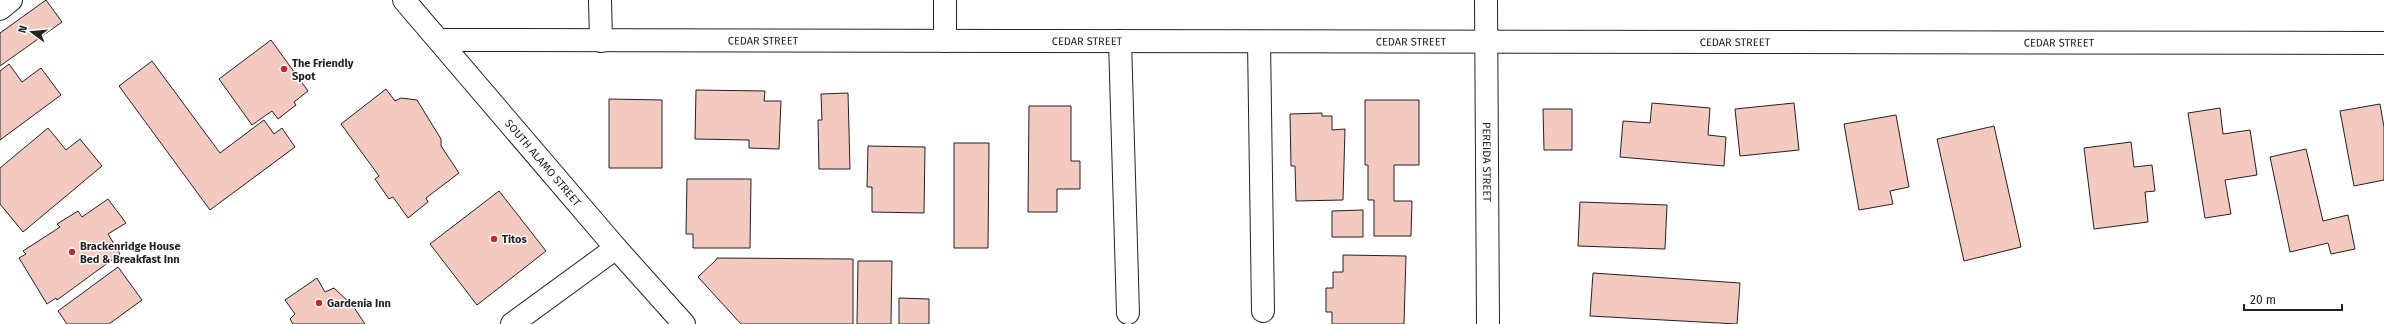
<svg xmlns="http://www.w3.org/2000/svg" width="2384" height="324" viewBox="0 0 2384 324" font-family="'Fira Sans',sans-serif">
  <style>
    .building { fill: #f3c9c0; stroke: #222 }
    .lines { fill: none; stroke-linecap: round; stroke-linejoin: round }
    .minor-casing { stroke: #222; stroke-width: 24 }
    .major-casing { stroke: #222; stroke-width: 24 }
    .minor { stroke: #fff; stroke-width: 22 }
    .major { stroke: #fff; stroke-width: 22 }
    .poi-dot { fill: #c62828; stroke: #fff; stroke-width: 1.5 }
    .labels { text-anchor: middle; stroke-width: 3; stroke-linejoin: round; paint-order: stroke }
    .street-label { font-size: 11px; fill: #222; stroke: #fff }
    .poi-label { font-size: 11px; font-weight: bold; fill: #222; stroke: #fff; text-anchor: start }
  </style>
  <rect width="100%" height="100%" fill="#fff"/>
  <!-- building -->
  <g class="building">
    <polygon points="46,0 62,22 0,66 0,33"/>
    <polygon points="271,40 308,91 294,102 296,105 278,119 272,111 252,125 219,79"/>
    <polygon points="152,61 220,153 264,120 274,134 282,128 295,147 210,210 119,86"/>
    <polygon points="9,64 22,82 41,68 61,95 0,140 0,71"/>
    <polygon points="386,89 395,101 401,98 417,100 441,139 441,146 459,173 426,198 428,202 408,218 393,197 389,199 375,179 379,176 341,124"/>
    <polygon points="696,90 765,91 764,101 781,101 779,149 749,148 749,140 695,139"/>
    <polygon points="848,93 850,169 819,169 818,120 822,120 821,94"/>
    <polygon points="609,99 662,100 662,168 609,168"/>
    <polygon points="1365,100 1419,100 1419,165 1394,165 1394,201 1412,201 1411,236 1374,236 1374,200 1368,200 1368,165 1365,165"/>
    <polygon points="1652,103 1710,108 1708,135 1726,137 1724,166 1620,157 1623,121 1650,123"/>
    <polygon points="1794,103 1799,150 1740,156 1735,109"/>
    <polygon points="2380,104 2384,127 2384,180 2354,186 2340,111"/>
    <polygon points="1029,106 1071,106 1071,161 1080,161 1080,189 1057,189 1057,212 1028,212"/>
    <polygon points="2220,108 2223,134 2250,130 2257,175 2225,180 2231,214 2205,218 2188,113"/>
    <polygon points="1543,109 1572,109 1572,150 1544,150"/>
    <polygon points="1322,113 1322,116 1332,116 1332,130 1345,129 1343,200 1296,201 1295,166 1291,166 1290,114"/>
    <polygon points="1896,115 1909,187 1890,191 1893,204 1859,210 1844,124"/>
    <polygon points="1994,126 2021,247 1964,261 1937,139"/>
    <polygon points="48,128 66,150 80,139 102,166 23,232 0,204 0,168"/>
    <polygon points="2131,142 2134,167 2152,165 2155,191 2145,192 2148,222 2094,229 2084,148"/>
    <polygon points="954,143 989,143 988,248 954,248"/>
    <polygon points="868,146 925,147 924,213 872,212 872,187 867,187"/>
    <polygon points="2306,149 2323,221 2348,215 2355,249 2331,254 2328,243 2290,252 2270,157"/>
    <polygon points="687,179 751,179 750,248 693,248 693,234 686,234"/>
    <polygon points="499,191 546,251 477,305 430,244"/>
    <polygon points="108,199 126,223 108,234 120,254 57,300 56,298 47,304 19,258 26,254 23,251 60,227 57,224 78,211 82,217"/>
    <polygon points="1580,202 1667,205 1665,249 1578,246"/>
    <polygon points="1363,210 1363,237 1332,237 1332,211"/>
    <polygon points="1343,255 1406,256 1404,324 1332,324 1332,312 1326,312 1326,288 1333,288 1333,272 1343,272"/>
    <polygon points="717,258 853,259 853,324 741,324 698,277 716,260"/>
    <polygon points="858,261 892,261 891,324 857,324"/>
    <polygon points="118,267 142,300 109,324 67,324 58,311"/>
    <polygon points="1593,273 1740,283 1737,324 1590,316"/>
    <polygon points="317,278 325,292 334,288 353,306 365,324 293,324 290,319 295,314 285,300"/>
    <polygon points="899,298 929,299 929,324 899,324"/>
  </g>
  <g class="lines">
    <!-- minor casing -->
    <g class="minor-casing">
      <g id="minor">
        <polyline points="600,0 601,41"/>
        <path id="s1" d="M1486,0L1488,324"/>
        <polyline points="0,9 11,0"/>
        <path id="s2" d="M439,40L2384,43"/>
        <polyline points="945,41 945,0"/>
        <polyline points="1120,41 1128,313"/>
        <polyline points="1259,42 1263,311"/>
        <polyline points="512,324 616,248"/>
      </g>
    </g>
    <!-- major casing -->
    <g class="major-casing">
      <g id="major">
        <path id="s3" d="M404,0L616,248L684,324"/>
      </g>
    </g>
    <!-- minor -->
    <use href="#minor" class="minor"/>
    <!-- major -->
    <use href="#major" class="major"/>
  </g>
  <!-- markers -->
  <g class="poi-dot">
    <circle cx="284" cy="69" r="4"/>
    <circle cx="494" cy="239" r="4"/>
    <circle cx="72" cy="252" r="4"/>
    <circle cx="319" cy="303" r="4"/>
  </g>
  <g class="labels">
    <!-- street labels -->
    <g class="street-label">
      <text dy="4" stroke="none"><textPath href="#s2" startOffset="324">CEDAR STREET</textPath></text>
      <text dy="4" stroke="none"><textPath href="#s2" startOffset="648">CEDAR STREET</textPath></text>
      <text dy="4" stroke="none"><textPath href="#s2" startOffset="972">CEDAR STREET</textPath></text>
      <text dy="4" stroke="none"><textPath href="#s2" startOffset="1296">CEDAR STREET</textPath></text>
      <text dy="4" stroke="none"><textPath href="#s2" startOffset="1620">CEDAR STREET</textPath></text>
      <text dy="4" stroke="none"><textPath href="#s1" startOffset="162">PEREIDA STREET</textPath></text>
      <text dy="4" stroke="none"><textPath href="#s3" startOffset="214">SOUTH ALAMO STREET</textPath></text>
    </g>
    <!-- poi labels -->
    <g class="poi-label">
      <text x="292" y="67">The Friendly<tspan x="292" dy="13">Spot</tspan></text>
      <text x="502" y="243">Titos</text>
      <text x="80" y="250">Brackenridge House<tspan x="80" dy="13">Bed &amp; Breakfast Inn</tspan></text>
      <text x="327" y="307">Gardenia Inn</text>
    </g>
  </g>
  <!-- north arrow -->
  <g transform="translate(32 32) rotate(286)" stroke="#ffffff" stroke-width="3" paint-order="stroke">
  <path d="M0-3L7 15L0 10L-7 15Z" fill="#222222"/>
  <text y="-6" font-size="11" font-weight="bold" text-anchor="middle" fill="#222222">N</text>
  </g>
  <!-- scale -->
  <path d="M2244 304v6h98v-6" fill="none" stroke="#222222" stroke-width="2"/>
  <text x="2250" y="304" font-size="12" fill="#222222" stroke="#ffffff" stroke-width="3" paint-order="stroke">20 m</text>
</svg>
